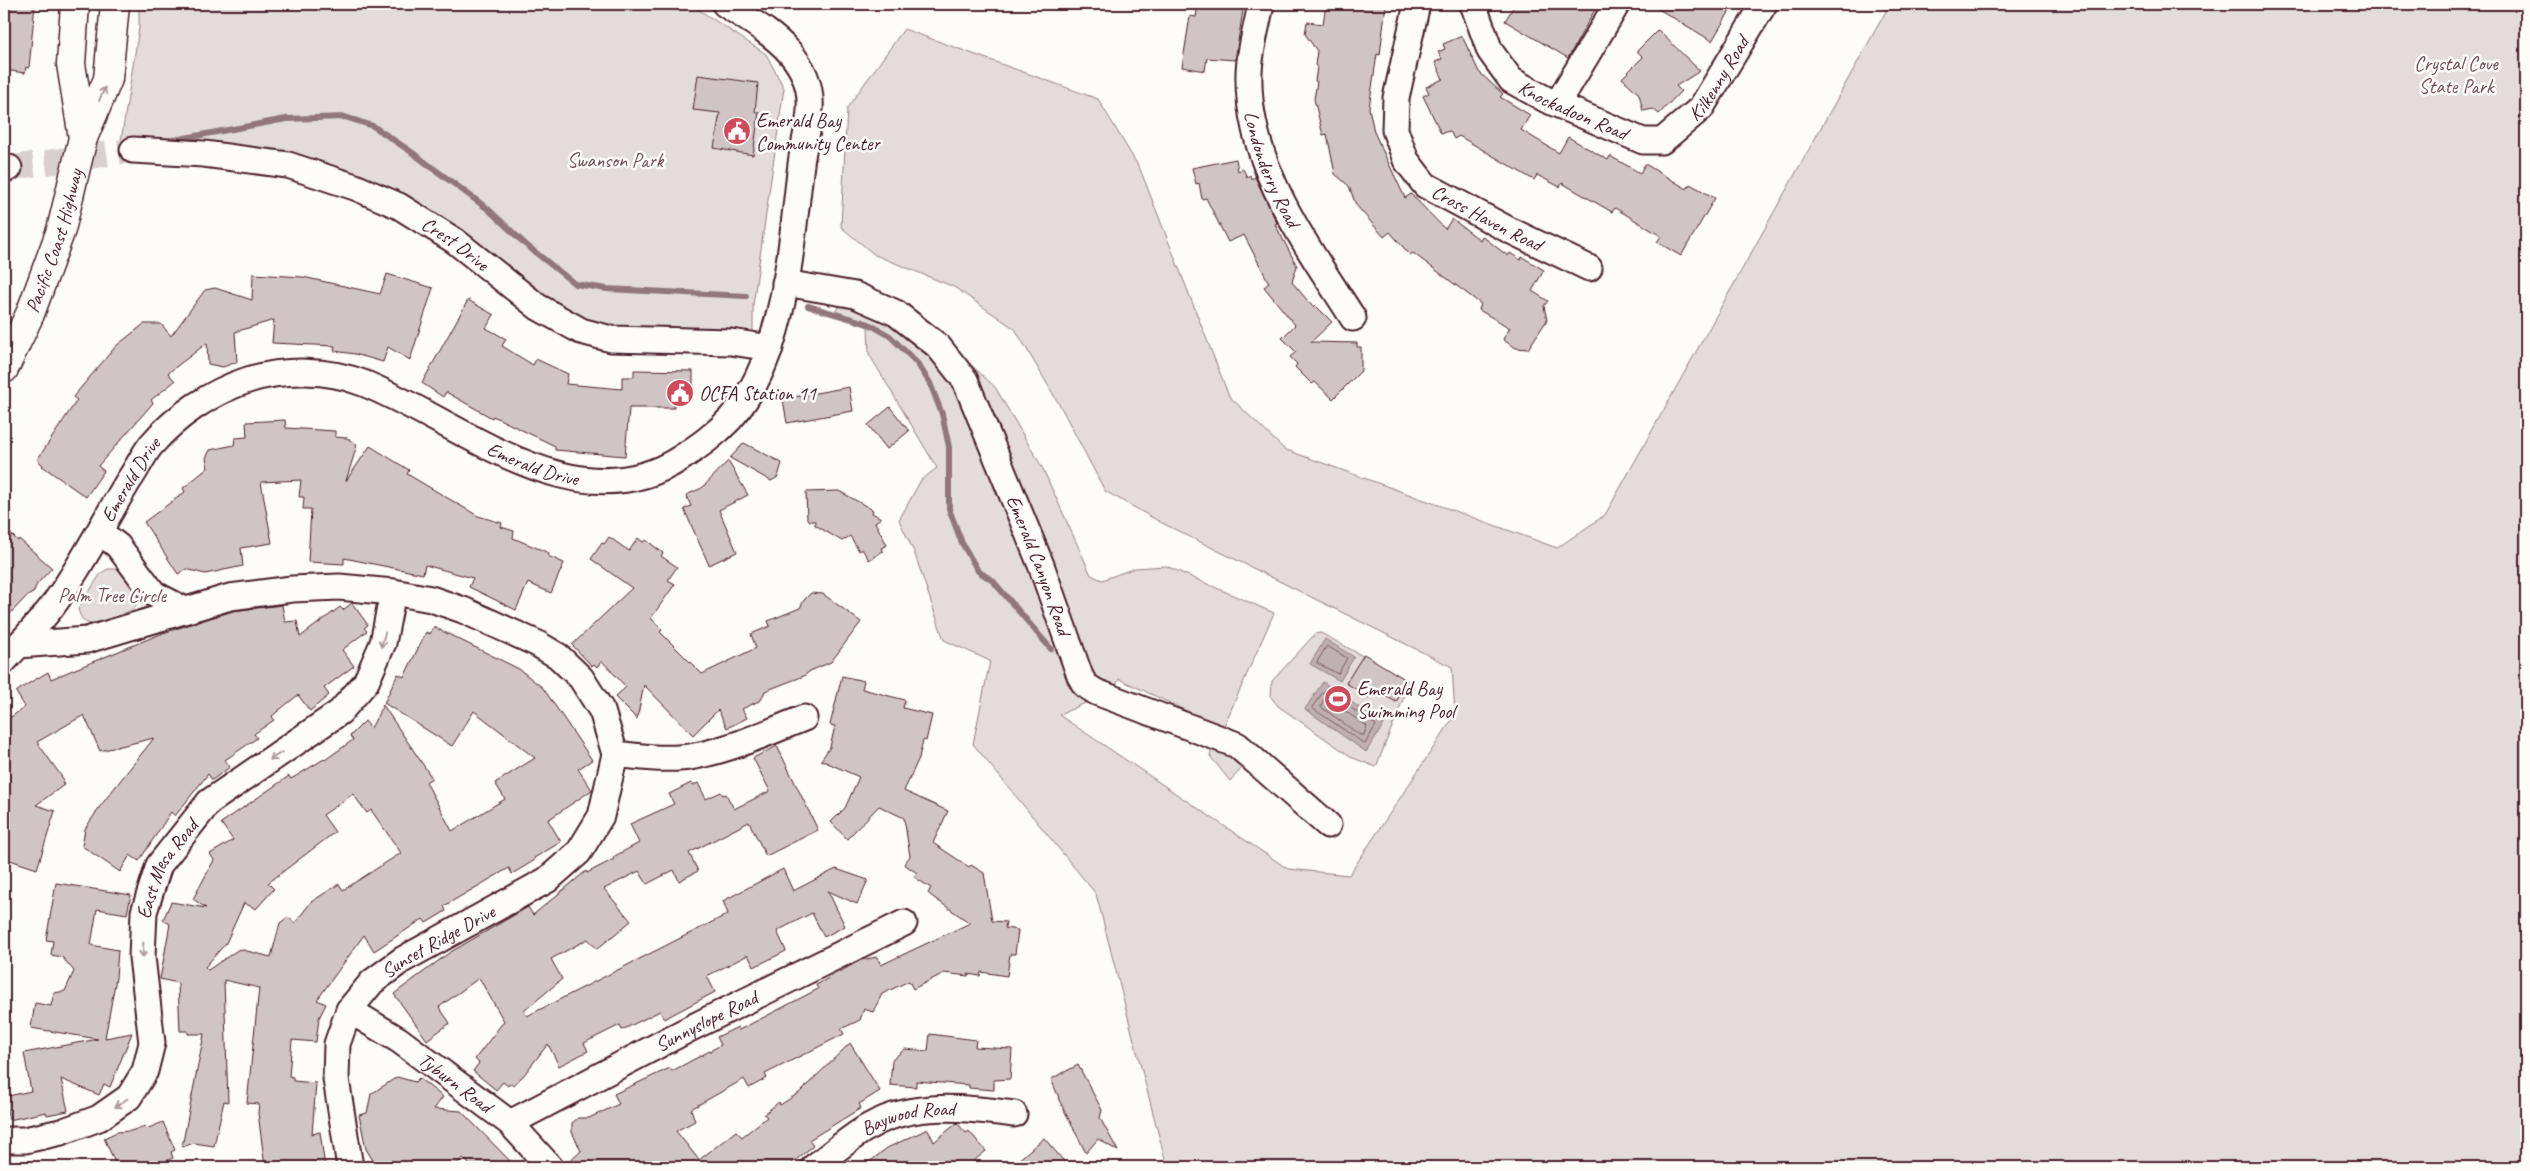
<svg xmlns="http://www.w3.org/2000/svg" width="2530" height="1171" viewBox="0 0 2530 1171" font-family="Caveat,sans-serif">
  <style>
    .green { fill: #e3dcda; stroke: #967e82 }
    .water { fill: #c0b1b1; stroke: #91777b }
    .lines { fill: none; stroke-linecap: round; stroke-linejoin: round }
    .shore { stroke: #795961; stroke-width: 1 }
    .stream { stroke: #91777b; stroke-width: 6 }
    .building { fill: #d0c5c4; stroke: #4a1f2b; fill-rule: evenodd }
    .street-tunnel { stroke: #d9d0ce; stroke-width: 25; stroke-dasharray: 25 12; stroke-linecap: butt }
    .street-casing { stroke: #4a1f2b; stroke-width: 29 }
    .highway-casing { stroke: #4a1f2b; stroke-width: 31 }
    .street { stroke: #fdfcf7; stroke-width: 25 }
    .highway { stroke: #fdfcf7; stroke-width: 28 }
    .oneway { stroke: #ac999b }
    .labels { text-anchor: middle; stroke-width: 5; stroke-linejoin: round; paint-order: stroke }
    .park-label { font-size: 20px; fill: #704e57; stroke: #fdfcf7 }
    .street-label { font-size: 20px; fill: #4a1f2b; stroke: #fdfcf7 }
    .poi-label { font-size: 20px; fill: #4a1f2b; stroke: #fdfcf7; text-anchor: start }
  </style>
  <rect width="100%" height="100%" fill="#fdfcf7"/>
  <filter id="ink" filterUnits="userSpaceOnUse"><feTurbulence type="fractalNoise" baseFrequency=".02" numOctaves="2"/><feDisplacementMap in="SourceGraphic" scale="10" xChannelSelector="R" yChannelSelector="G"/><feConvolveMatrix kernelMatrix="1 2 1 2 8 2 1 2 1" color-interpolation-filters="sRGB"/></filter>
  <g filter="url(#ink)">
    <!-- green -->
    <g class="green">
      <polygon points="139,4 690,4 766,54 784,88 753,305 753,334 585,326 516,281 290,160 120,147 139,28"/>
      <polygon points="1890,4 2526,4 2526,1167 1167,1167 1096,894 973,744 990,661 944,640 914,552 899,520 921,480 937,468 869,354 868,327 833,314 851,293 940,336 995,387 1043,469 1091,575 1102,580 1135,568 1166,566 1274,613 1223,728 1119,679 1114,690 1059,715 1288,869 1349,875 1455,715 1452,667 1162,523 1105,491 1063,411 1015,329 954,287 875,255 841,227 847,108 904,29 1098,99 1140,169 1229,396 1284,449 1557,548 1605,515"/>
      <path d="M108,569H119C130,582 144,592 134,609C114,617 85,639 78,609L101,573Z"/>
      <polygon points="1321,633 1410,682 1376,767 1353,758 1278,706 1271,697 1272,681 1315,634"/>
      <polygon points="1213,746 1228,754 1243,767 1230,781 1210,756"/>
    </g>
    <!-- water -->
    <g class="water">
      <polygon points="1325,639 1354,657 1340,681 1310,664"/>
      <polygon points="1323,682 1378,721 1381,717 1386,721 1366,752 1305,709"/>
    </g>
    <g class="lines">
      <!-- shore -->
      <g class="shore">
        <polygon points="1327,646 1347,658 1338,674 1317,663"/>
        <polygon points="1325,690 1376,725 1365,744 1312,708"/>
        <polygon points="1324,699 1327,699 1367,726 1364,735 1360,735 1321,707"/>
      </g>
      <!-- stream -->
      <g class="stream">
        <polyline points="169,141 286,119 345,117 373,126 410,151 488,209 525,244 575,284 607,289 746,296"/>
        <polyline points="808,306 869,324 890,336 917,363 930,383 942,414 949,447 949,509 962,543 978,571 993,581 1051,649"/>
      </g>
    </g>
    <!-- building -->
    <g class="building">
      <polygon points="4,4 35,4 29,68 26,67 25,73 4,70"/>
      <polygon points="1198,4 1244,4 1235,60 1207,58 1205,71 1182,67 1190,16 1196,17"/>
      <polygon points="1326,4 1386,4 1380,55 1377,54 1369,108 1374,132 1405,198 1411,194 1445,229 1452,219 1480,240 1482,236 1508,256 1510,253 1521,260 1522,257 1544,270 1532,291 1548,301 1544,306 1547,320 1528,349 1516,348 1509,344 1503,339 1510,328 1479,310 1481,304 1413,253 1410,255 1390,232 1384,237 1356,205 1349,186 1335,174 1327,134 1323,135 1314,99 1317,82 1315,81 1317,67 1315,65 1317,51 1305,34 1307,22 1323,24"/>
      <polygon points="1515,4 1598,4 1568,58 1505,21"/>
      <polygon points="1650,4 1734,4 1712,41"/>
      <polygon points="1658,30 1700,71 1676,86 1681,91 1659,114 1653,109 1643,111 1639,94 1622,78 1643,57 1637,51"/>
      <polygon points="1462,36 1479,72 1503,94 1500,97 1530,115 1521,130 1559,153 1568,137 1608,160 1610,156 1640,173 1645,164 1687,189 1690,184 1715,198 1681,256 1657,242 1661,236 1615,208 1612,212 1562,183 1560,187 1537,175 1534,180 1459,136 1454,139 1450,131 1441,133 1423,96 1429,93 1426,87 1443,79 1435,62 1442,59 1438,52 1445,49 1443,44"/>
      <polygon points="698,75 758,83 755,112 759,112 753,155 714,148 720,113 693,110"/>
      <polygon points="1236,159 1238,171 1243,169 1247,177 1250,175 1251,179 1255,177 1277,223 1275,224 1297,266 1292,282 1313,307 1315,305 1332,322 1311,342 1357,343 1357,347 1361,347 1361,371 1333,399 1315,382 1312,384 1295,367 1297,364 1290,357 1296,352 1282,338 1295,325 1264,287 1269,283 1244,235 1228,242 1206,198 1202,199 1199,183 1196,184 1192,168"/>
      <polygon points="253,274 303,277 380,294 387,274 433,288 410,360 388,347 383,362 355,354 334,351 335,346 272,343 274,320 235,332 237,362 223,367 208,364 207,343 168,373 175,381 151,400 153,403 98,466 104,471 86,497 42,466 43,465 37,460 77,400 73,397 116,346 144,324 161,324 171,336 205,290 215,288 252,300"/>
      <polygon points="468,300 494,315 486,328 506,339 502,346 533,365 536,359 568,374 566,384 622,389 622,377 634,377 634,370 693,371 693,395 674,395 674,408 629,408 625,456 555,450 555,446 493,416 492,418 446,392 443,397 422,383"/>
      <polygon points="849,387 853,411 787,423 783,399"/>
      <polygon points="890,407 909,431 887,449 868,425"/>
      <polygon points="285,420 286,428 335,431 335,437 347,438 357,445 346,481 370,446 409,470 407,474 478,516 502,523 501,527 514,531 513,538 549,553 548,556 564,563 551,593 528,583 516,610 469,587 473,578 425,565 423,574 344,558 344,564 308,562 311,509 303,509 304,497 299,497 301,480 261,482 272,543 241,548 243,566 205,574 186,569 178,574 144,522 185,492 183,488 208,468 206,458 210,450 234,445 235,438 247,437 246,422"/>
      <polygon points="744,443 782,463 778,477 771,481 730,458"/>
      <polygon points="728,461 748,495 719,510 737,552 709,565 684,509 691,506 686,495 702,488"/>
      <polygon points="839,491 873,510 872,513 881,518 875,522 887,545 881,548 883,551 869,560 862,549 859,551 850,536 842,541 815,525 815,521 809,521 807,519 806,492"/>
      <polygon points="4,527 18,541 19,539 52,568 37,584 33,593 27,596 4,620"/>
      <polygon points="609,537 629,551 638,538 643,542 646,540 663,553 661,556 677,567 668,580 675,584 651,618 662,630 660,632 702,674 756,648 751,634 770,626 768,621 800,608 804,600 811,593 823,594 861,622 831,662 810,671 804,676 765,691 761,700 742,709 747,718 727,728 718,710 693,735 644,685 637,719 615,697 626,687 602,661 597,667 594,664 592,666 572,645 632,588 591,559 602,543 604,544"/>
      <polygon points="352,603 368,625 364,628 367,631 342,650 354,666 324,688 329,695 310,711 298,695 272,716 274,720 254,734 257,738 225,760 230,767 212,780 208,774 175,816 171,812 139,861 130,855 120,872 82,846 85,829 101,805 154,738 100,751 84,715 37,742 64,780 62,782 64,785 36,805 55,811 37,869 4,858 4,722 25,707 16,692 26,685 48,672 51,679 163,633 233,611 282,605 285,622 297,621 300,637 340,607 343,610"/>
      <path d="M434,627L519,669L543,688L592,760L578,769L592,790L548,820L561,842L534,858L535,860L512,874L509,868L444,906L446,911L426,923L423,919L374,951L364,935L317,1000L326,1004L319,1018L316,1042L292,1040L289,1076L293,1077V1081L316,1083L312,1134L320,1132L325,1167H265L258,1113L259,1104L247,1103L259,988L224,980L228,1102L224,1101L214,1146L194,1143L182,1147L204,1034H188V1031H180L178,983L160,979L170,924L163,920L171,902L206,908L193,899L214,860L210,854L233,840L221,823L289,776L291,779L324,759L325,760L353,740L350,736L365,721L371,728L383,705L432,778L426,782L452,831L505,799L495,783L535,758L474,711L452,746L384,703L398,674L404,677L426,632L430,634ZM353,794L367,813L371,810L401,853L343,890L339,884L311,902L295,923L288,917L280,923L271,957L239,949L208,970L205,967L226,943L244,903L256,909L274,889L268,883L335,832L323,815Z"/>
      <polygon points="1364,654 1408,681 1396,702 1375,690 1370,698 1346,683"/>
      <polygon points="842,676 864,681 862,689 905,700 903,708 932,715 926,741 923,740 919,758 904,791 948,811 933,843 969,867 971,865 984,873 992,921 1006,922 1005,928 1018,930 1015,954 1010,954 1007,976 981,972 980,976 968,974 968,976 944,973 913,989 909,981 882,994 873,1012 864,1009 860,1020 841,1029 844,1034 765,1074 767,1078 749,1088 744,1079 691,1109 695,1121 676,1131 699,1160 736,1131 742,1137 767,1117 764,1114 779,1102 780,1105 799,1093 850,1043 880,1091 859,1104 861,1108 809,1140 813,1146 787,1167 564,1167 581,1151 572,1132 572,1123 578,1118 589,1118 619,1104 614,1094 670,1068 672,1071 721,1045 717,1037 738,1027 739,1030 776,1011 818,989 816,985 861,960 877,957 881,965 970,923 934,898 928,893 931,888 914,877 917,873 904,864 910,856 904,818 879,806 847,839 831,822 845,808 859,777 821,760 830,747 835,726 830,725"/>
      <polygon points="777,746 818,830 766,856 749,822 689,853 698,871 679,881 674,870 647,884 639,871 604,889 631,921 597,949 588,939 551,959 562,979 524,1011 527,1016 728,914 723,901 783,869 793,891 836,869 868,880 857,904 828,891 845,926 824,937 812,913 777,931 786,951 754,967 748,955 707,976 715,992 664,1019 660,1011 622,1030 620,1025 584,1043 588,1051 559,1066 548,1044 523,1076 513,1085 510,1084 508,1086 503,1082 496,1090 473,1071 479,1063 475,1059 504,1021 479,978 439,1007 450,1023 427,1040 394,994 449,953 528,907 533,915 586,871 587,873 614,859 613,857 639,843 630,824 674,804 669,794 691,783 692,786 698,783 706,799 721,792 723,795 726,794 734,809 770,791 753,758"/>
      <polygon points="56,883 131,895 127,914 97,909 91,945 118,950 116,978 105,1038 132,1033 110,1087 104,1084 99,1095 61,1079 68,1111 47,1115 46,1112 9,1120 4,1097 31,1091 24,1053 98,1039 31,1028 35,1003 51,1006 54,993 65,991 74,971 62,957 51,955 53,941 46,940"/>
      <polygon points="930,1034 976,1040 975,1047 1012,1049 1010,1079 994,1080 994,1090 969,1088 969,1085 916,1081 916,1087 890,1085 892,1060 905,1049 928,1051"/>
      <polygon points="1078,1065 1102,1110 1100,1118 1118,1151 1098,1139 1086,1153 1058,1098 1059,1098 1051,1079"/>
      <polygon points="397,1077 415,1082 419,1078 443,1097 434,1109 461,1111 516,1167 472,1167 463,1158 453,1167 377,1167 366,1149 359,1115 367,1113 371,1094"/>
      <polygon points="163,1122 175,1150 171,1152 173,1158 151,1167 117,1167 104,1138 117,1132 131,1131 145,1126 146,1129"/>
      <polygon points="957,1123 966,1133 969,1131 986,1151 966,1167 863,1167 887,1148 928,1129 934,1142"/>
      <polygon points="1044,1138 1069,1167 1010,1167"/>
    </g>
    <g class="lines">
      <!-- street-tunnel -->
      <polyline class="street-tunnel" points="9,168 133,150"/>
      <!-- street casing -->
      <g class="street-casing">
        <g id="street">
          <path id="s1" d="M1261,4C1257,26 1250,49 1249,72C1246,164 1306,244 1353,318"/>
          <path id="s2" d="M1417,4L1396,98L1395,130L1406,160L1425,185L1509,230L1589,268"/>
          <path id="s3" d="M1473,4L1490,51L1511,80L1547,100L1643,141H1662L1701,108L1764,4"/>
          <polyline points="1558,103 1617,4"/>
          <path id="s4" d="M133,150L204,154L288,165L355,187L399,206L455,241L538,307L581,331L611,339L731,342L770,348"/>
          <polyline points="4,167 9,168"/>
          <path id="s5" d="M785,283L855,295L896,313L938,346L965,380L1041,565L1080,676L1085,685L1096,692L1237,745L1328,825"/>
          <polyline points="100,532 118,546 154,594 185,610"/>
          <path d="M18,645L87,640L230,597L292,589L339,587L393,592L431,599L463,610L536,643L558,656L581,678L602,711L615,754C641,757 669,761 695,756C732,749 769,732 804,718"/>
          <path id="s6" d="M4,661C21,642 39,624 54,604C82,565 104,521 129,480C137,469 143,455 151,445C176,416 211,392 248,380C284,369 327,369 363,383C460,421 575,527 681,458C699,446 715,435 730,419C786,359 791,243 801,164C803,146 809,128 810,110C814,55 764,30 725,4"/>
          <path id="s7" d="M349,1010L399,1040L510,1123L550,1167"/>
          <path id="s8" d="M510,1123L693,1027L904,923"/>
          <path id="s9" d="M4,1140H25L61,1132L99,1118L129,1097L145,1071L152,1043L142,957L144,912L159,865L209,802L340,712L366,682L383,643L393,592"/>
          <path id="s10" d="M350,1167L336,1079L337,1044L349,1010L372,982L402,960L547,880L579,852L601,816L615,754"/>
          <path id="s11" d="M814,1167C833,1153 850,1137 870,1126C913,1101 968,1108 1014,1114"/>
        </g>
      </g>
      <!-- highway casing -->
      <g class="highway-casing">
        <g id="highway">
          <polyline points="75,4 71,64 83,138"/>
          <path id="s12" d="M4,369L30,314L61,230L83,138L108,79L115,4"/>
        </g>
      </g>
      <!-- street -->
      <use href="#street" class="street"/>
      <!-- highway -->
      <use href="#highway" class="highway"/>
    </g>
    <!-- one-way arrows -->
    <defs><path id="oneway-shaft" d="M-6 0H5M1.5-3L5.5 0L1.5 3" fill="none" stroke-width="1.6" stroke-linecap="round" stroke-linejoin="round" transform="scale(1.25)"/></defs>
    <g class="oneway">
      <use href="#oneway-shaft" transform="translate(102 94) rotate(-67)"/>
      <use href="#oneway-shaft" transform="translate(383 640) rotate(106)"/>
      <use href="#oneway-shaft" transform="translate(276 756) rotate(146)"/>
      <use href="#oneway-shaft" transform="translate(143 950) rotate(92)"/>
      <use href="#oneway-shaft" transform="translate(121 1103) rotate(145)"/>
    </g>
  </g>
  <!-- icons -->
  <defs>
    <g id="civic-disc" transform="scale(1.4375)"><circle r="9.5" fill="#d1495b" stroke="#fdfcf7"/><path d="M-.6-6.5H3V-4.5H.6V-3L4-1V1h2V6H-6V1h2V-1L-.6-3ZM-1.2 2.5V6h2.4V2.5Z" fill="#fff"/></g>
    <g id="stadium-disc" transform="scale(1.4375)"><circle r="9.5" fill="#d1495b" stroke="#fdfcf7"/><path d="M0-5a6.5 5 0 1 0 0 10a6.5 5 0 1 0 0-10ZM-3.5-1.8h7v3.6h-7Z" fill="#fff"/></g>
  </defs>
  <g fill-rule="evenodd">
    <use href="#civic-disc" x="737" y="131"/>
    <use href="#civic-disc" x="680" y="393"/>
    <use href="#stadium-disc" x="1338" y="699"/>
  </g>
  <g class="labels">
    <!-- park labels -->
    <g class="park-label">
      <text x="2456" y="70">Crystal Cove<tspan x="2456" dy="23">State Park</tspan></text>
      <text x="615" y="167">Swanson Park</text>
      <text x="112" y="602">Palm Tree Circle</text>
    </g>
    <!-- street labels -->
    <g class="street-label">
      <text dy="7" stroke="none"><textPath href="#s3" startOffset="336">Kilkenny Road</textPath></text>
      <text dy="7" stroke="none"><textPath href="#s3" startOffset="155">Knockadoon Road</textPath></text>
      <text dy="7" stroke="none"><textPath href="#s1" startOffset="170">Londonderry Road</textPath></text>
      <text dy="7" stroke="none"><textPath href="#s2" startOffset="262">Cross Haven Road</textPath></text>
      <text dy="7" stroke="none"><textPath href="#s12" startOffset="138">Pacific Coast Highway</textPath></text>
      <text dy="7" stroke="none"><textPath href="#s4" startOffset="342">Crest Drive</textPath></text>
      <text dy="7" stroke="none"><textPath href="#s6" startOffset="686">Emerald Drive</textPath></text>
      <text dy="7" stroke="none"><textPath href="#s6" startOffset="222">Emerald Drive</textPath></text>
      <text dy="7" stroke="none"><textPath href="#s5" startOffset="412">Emerald Canyon Road</textPath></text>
      <text dy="7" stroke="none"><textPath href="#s9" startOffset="375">East Mesa Road</textPath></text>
      <text dy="7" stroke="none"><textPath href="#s10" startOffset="274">Sunset Ridge Drive</textPath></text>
      <text dy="7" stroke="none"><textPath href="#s8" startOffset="221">Sunnyslope Road</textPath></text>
      <text dy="7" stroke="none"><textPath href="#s7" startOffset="129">Tyburn Road</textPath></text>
      <text dy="7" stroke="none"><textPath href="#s11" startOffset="109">Baywood Road</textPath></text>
    </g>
    <!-- poi labels -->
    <g class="poi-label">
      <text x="756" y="127">Emerald Bay<tspan x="756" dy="23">Community Center</tspan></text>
      <text x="699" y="400">OCFA Station 11</text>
      <text x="1357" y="695">Emerald Bay<tspan x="1357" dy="23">Swimming Pool</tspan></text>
    </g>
  </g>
  <!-- margin -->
  <rect width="2530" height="1171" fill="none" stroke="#fdfcf7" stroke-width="20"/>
  <rect x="10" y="10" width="2510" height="1151" fill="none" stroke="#4a1f2b" stroke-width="2" filter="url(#ink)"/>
</svg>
